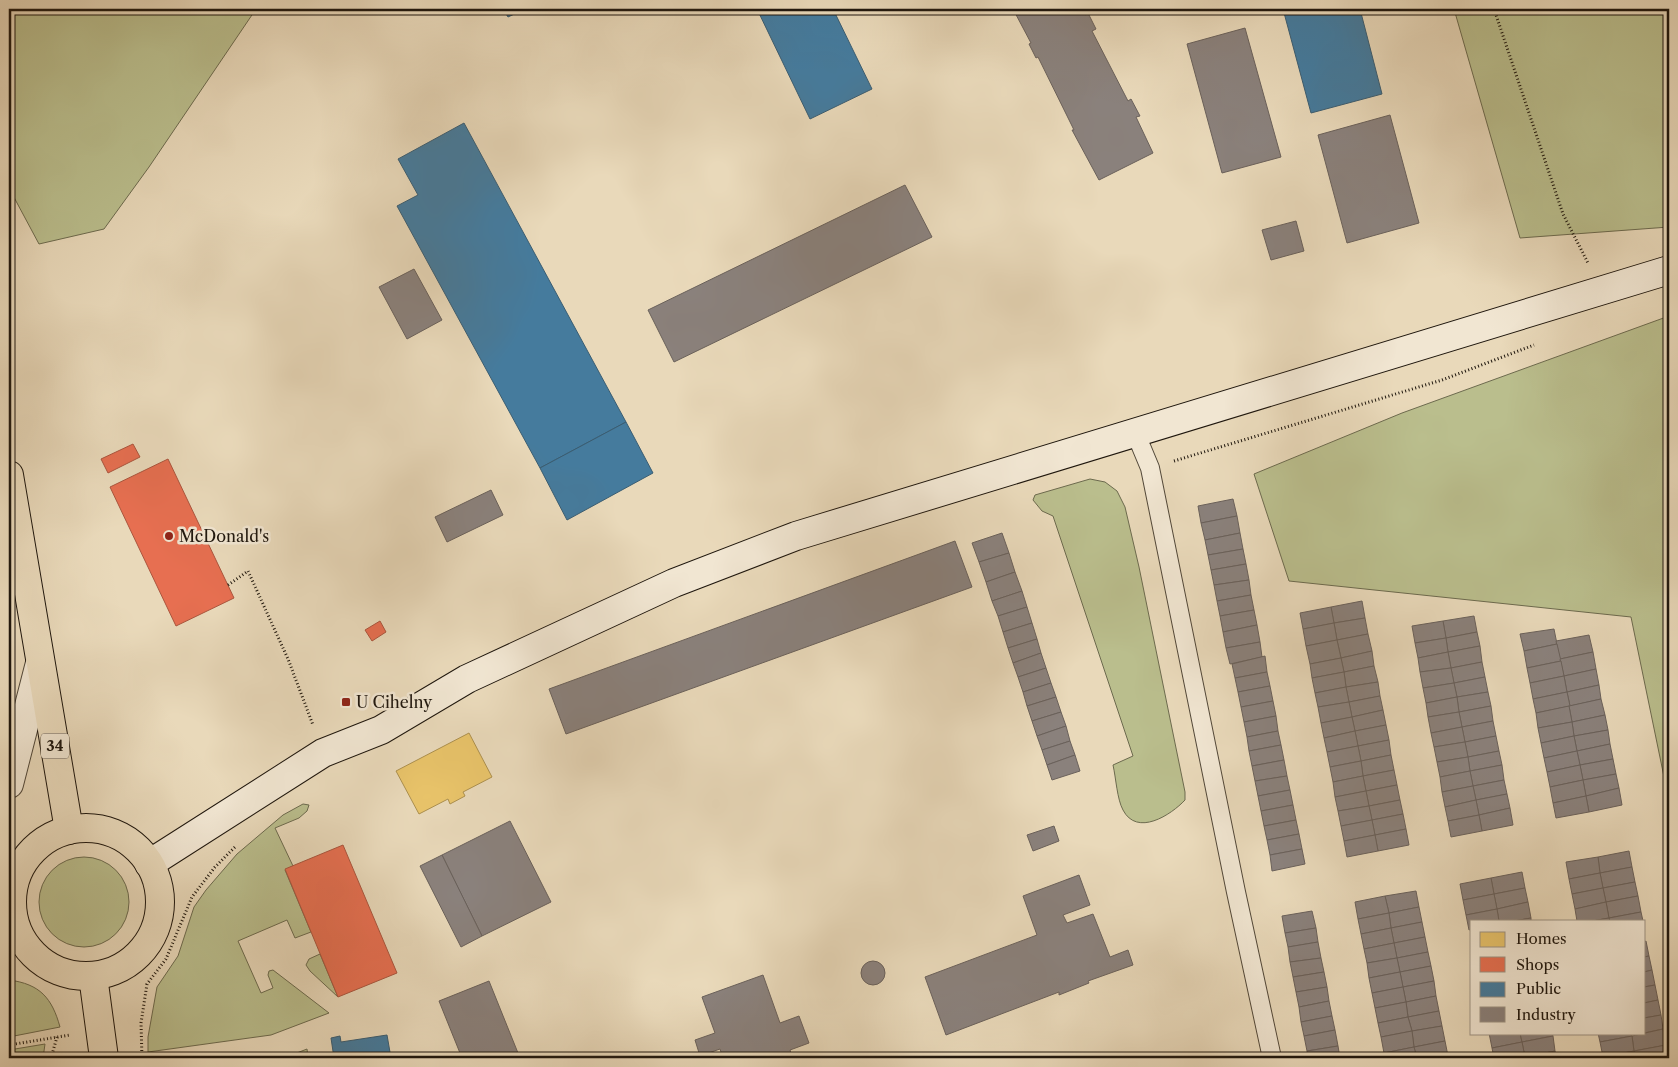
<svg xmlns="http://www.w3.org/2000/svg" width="1678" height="1067" viewBox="0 0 1678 1067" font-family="'Libre Caslon Text',serif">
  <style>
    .green { fill: #babe8d; stroke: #6c6a4e }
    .homes { fill: #e9c46a; stroke: #ac904e }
    .shops { fill: #e76f51; stroke: #ab553d }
    .public { fill: #457b9d; stroke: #3a5d72 }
    .industry { fill: #8a817c; stroke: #6a615b }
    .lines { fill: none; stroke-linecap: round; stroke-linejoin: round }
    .lane-casing { stroke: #524839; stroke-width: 20 }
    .street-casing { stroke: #524839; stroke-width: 30 }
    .secondary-casing { stroke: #1f170e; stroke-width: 30 }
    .primary-casing { stroke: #1f170e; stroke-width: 30 }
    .path { stroke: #1f170e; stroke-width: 3; stroke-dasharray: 1 2.5; stroke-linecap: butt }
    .lane { stroke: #f1e6d2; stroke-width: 18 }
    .street { stroke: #f1e6d2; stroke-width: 28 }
    .secondary { stroke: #f1e6d2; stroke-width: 28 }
    .primary { stroke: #e9d9ba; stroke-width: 28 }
    .poi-dot { fill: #8f2418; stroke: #f1e6d2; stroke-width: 2 }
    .labels { text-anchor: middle; stroke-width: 5; stroke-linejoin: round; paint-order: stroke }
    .shield { fill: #f1e6d2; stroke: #5e5549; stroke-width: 1 }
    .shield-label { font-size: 15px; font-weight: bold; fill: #1f170e }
    .poi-label { font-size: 16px; fill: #1f170e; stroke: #f1e6d2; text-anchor: start }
  </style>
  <rect width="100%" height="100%" fill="#e9d9ba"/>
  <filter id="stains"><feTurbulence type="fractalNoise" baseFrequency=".004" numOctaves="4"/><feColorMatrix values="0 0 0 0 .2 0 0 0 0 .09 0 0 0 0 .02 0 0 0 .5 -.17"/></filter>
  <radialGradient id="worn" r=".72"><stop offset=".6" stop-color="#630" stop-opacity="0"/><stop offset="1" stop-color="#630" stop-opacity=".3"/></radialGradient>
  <!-- green -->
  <g class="green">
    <polygon points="9,9 256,9 149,167 104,229 39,244 9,188"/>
    <polygon points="1454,9 1669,9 1669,227 1520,238"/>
    <polygon points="1669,316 1669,801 1631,617 1289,581 1254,474 1402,413"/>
    <path d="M1090,479L1105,482L1117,491L1125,507L1139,567L1185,792V800C1171,815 1137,837 1123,810C1117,799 1116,778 1113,765L1133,756L1053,516L1042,511L1033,500L1035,495Z"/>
    <polygon points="303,804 309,805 307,811 299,818 275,828 293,866 285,870 311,932 295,938 287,920 238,941 261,993 273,988 268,975 269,971 273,970 329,1013 271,1035 148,1052 148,1037 157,987 178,956 194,907 206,890 237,854 283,815"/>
    <circle cx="84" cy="902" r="45"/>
    <polygon points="320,954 338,997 310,971 306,965 309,959"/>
    <path d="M9,980C40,984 52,998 60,1027L9,1037Z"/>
    <polygon points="45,1044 43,1058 9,1058 9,1050"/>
    <polygon points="307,1049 308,1058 284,1058"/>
  </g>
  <!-- homes -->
  <polygon class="homes" points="469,733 492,777 463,792 465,796 450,804 448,799 419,814 396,771"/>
  <!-- shops -->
  <g class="shops">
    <polygon points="133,444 140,457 108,473 101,459"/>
    <polygon points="168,459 234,598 176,626 110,487"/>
    <polygon points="380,621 386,632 372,641 365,630"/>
    <polygon points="343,845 397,973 338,997 285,869"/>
  </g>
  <!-- public -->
  <g class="public">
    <polygon points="503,9 525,9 508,17"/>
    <polygon points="757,9 833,9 872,89 810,119"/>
    <polygon points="1283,9 1360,9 1382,94 1311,113"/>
    <polygon points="464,123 626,422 540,468 397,206 418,195 398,159"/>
    <polygon points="626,422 653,473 567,520 540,468"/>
    <polygon points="387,1035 391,1058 334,1058 331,1038 340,1036 341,1042"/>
  </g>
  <!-- industry -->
  <g class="industry">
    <polygon points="1013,9 1081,9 1085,15 1088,13 1096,29 1092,31 1128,101 1131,99 1140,116 1136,117 1153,153 1099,180 1072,130 1074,130 1038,57 1036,58 1029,44 1031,43"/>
    <polygon points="1245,28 1281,157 1222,173 1187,44"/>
    <polygon points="1390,115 1419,223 1347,243 1318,135"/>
    <polygon points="905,185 932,237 674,362 648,310"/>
    <polygon points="1296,221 1304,251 1271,260 1262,230"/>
    <polygon points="414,269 442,320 407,339 379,287"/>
    <polygon points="491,490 503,515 447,542 435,517"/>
    <polygon points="1233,499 1237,516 1201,523 1198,506"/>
    <polygon points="1237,516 1240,533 1205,540 1201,523"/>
    <polygon points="1002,533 1009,553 979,562 972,543"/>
    <polygon points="1240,533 1243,549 1208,555 1205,540"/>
    <polygon points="955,541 972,587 566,734 549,689"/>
    <polygon points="1243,549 1246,564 1211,570 1208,555"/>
    <polygon points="1009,553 1015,572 986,582 979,562"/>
    <polygon points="1246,564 1249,580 1214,585 1211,570"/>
    <polygon points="1015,572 1022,591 992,601 986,582"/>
    <polygon points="1249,580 1251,595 1217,601 1214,585"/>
    <polygon points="1022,591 1027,607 998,616 992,601"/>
    <polygon points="1251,595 1254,610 1220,616 1217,601"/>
    <polygon points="1362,601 1365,618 1334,623 1331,607"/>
    <polygon points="1027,607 1032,623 1003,632 998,616"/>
    <polygon points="1331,607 1334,623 1303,629 1300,613"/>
    <polygon points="1254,610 1257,625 1223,632 1220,616"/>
    <polygon points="1474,616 1477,632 1446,638 1443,621"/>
    <polygon points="1365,618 1368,634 1337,640 1334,623"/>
    <polygon points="1443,621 1446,638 1415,643 1412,626"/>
    <polygon points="1032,623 1037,639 1008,648 1003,632"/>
    <polygon points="1334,623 1337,640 1306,646 1303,629"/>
    <polygon points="1257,625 1260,642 1226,648 1223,632"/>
    <polygon points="1554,629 1557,644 1524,651 1520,634"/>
    <polygon points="1477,632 1480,646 1448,652 1446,638"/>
    <polygon points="1368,634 1372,651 1341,658 1337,640"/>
    <polygon points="1589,635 1593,652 1560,659 1556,641"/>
    <polygon points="1446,638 1448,652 1418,658 1415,643"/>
    <polygon points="1037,639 1041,653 1013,663 1008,648"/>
    <polygon points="1337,640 1341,658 1310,664 1306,646"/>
    <polygon points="1260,642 1262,657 1230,664 1226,648"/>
    <polygon points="1557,644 1561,661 1527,668 1524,651"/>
    <polygon points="1480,646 1482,662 1451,668 1448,652"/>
    <polygon points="1372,651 1374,666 1344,672 1341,658"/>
    <polygon points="1448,652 1451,668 1420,672 1418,658"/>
    <polygon points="1593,652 1596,669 1564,676 1560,659"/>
    <polygon points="1041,653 1046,668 1018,677 1013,663"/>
    <polygon points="1265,656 1267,672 1235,678 1232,664"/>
    <polygon points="1341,658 1344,672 1312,678 1310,664"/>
    <polygon points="1561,661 1564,676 1530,683 1527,668"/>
    <polygon points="1482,662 1485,677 1454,683 1451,668"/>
    <polygon points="1374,666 1378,682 1346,687 1344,672"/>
    <polygon points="1046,668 1051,683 1023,692 1018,677"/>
    <polygon points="1451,668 1454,683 1423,688 1420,672"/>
    <polygon points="1596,669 1599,685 1567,692 1564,676"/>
    <polygon points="1267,672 1270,686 1238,692 1235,678"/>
    <polygon points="1344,672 1346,687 1315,693 1312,678"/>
    <polygon points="1564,676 1567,692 1533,699 1530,683"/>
    <polygon points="1485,677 1488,692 1457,697 1454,683"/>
    <polygon points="1378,682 1380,696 1349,702 1346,687"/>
    <polygon points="1051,683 1056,697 1027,706 1023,692"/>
    <polygon points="1454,683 1457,697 1426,703 1423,688"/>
    <polygon points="1599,685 1601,699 1570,706 1567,692"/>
    <polygon points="1270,686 1273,701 1241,707 1238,692"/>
    <polygon points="1346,687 1349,702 1318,707 1315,693"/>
    <polygon points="1488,692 1491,706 1459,712 1457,697"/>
    <polygon points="1567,692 1570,706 1536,713 1533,699"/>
    <polygon points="1380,696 1383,710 1352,717 1349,702"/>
    <polygon points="1056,697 1061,712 1032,721 1027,706"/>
    <polygon points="1457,697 1459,712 1428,717 1426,703"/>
    <polygon points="1601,699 1605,715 1572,722 1569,706"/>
    <polygon points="1273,701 1276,716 1244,722 1241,707"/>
    <polygon points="1349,702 1352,717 1321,723 1318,707"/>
    <polygon points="1491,706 1493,721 1462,727 1459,712"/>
    <polygon points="1569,706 1572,722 1538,728 1536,713"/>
    <polygon points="1383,710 1386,725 1355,731 1352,717"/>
    <polygon points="1061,712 1066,726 1037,736 1032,721"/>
    <polygon points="1459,712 1462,727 1431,733 1428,717"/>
    <polygon points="1605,715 1608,730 1574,736 1572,722"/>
    <polygon points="1276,716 1278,731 1247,737 1244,722"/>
    <polygon points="1352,717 1355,731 1324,738 1321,723"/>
    <polygon points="1493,721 1496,736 1465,742 1462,727"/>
    <polygon points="1572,722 1574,736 1541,743 1538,728"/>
    <polygon points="1386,725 1389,740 1358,746 1355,731"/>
    <polygon points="1066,726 1070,741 1042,750 1037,736"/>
    <polygon points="1462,727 1465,742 1434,747 1431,733"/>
    <polygon points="1608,730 1610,744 1577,751 1574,736"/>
    <polygon points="1278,731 1281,745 1249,751 1247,737"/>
    <polygon points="1355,731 1358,746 1327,752 1324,738"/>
    <polygon points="1496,736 1499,751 1468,757 1465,742"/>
    <polygon points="1574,736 1577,751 1544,758 1541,743"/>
    <polygon points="1389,740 1391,755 1361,761 1358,746"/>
    <polygon points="1070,741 1075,755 1047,765 1042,750"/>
    <polygon points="1465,742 1468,757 1437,762 1434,747"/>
    <polygon points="1610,744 1613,759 1580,765 1577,751"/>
    <polygon points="1281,745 1284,760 1252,766 1249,751"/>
    <polygon points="1358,746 1361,761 1330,767 1327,752"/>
    <polygon points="1499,751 1502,765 1470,771 1468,757"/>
    <polygon points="1577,751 1580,765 1547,772 1544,758"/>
    <polygon points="1075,755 1080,771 1052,780 1047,765"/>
    <polygon points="1391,755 1394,770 1363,776 1361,761"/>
    <polygon points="1468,757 1470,771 1440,777 1437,762"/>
    <polygon points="1613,759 1616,774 1583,780 1580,765"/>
    <polygon points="1284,760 1287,776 1255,781 1252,766"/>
    <polygon points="1361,761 1363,776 1333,782 1330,767"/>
    <polygon points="1502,765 1504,780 1473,786 1470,771"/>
    <polygon points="1580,765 1583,780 1550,787 1547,772"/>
    <polygon points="1394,770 1397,785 1366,791 1363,776"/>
    <polygon points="1470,771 1473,786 1442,792 1440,777"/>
    <polygon points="1616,774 1619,788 1586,796 1583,780"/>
    <polygon points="1287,776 1290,790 1258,796 1255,781"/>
    <polygon points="1363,776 1366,791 1335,797 1333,782"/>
    <polygon points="1504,780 1507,794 1476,800 1473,786"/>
    <polygon points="1583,780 1586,796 1553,803 1550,787"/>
    <polygon points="1397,785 1400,800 1369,806 1366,791"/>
    <polygon points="1473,786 1476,800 1445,807 1442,792"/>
    <polygon points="1619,788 1622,805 1589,812 1586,796"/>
    <polygon points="1290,790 1293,805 1261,811 1258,796"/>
    <polygon points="1366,791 1369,806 1338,811 1335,797"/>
    <polygon points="1507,794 1510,808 1479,815 1476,800"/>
    <polygon points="1586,796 1589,812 1556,818 1553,803"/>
    <polygon points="1400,800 1403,814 1372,820 1369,806"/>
    <polygon points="1476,800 1479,815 1448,821 1445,807"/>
    <polygon points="1293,805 1296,820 1264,826 1261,811"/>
    <polygon points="1369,806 1372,820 1341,826 1338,811"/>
    <polygon points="1510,808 1513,825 1482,831 1479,815"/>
    <polygon points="1403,814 1406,829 1375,835 1372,820"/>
    <polygon points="1479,815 1482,831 1451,837 1448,821"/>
    <polygon points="1296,820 1299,834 1267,840 1264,826"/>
    <polygon points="1372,820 1375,835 1344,841 1341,826"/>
    <polygon points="510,821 551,902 482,936 442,855"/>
    <polygon points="1054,826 1059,841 1033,851 1027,835"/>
    <polygon points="1406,829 1409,845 1378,851 1375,835"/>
    <polygon points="1299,834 1302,849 1270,855 1267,840"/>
    <polygon points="1375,835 1378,851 1347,857 1344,841"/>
    <polygon points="1302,849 1305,864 1272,871 1270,855"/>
    <polygon points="1629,851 1632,867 1600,873 1598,857"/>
    <polygon points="442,855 482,936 461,947 420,866"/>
    <polygon points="1598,857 1600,873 1569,879 1566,862"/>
    <polygon points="1632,867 1635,882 1603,888 1600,873"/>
    <polygon points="1522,872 1525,888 1494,894 1491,878"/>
    <polygon points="1600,873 1603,888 1572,894 1569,879"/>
    <polygon points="1079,875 1090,905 1063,915 1067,923 1093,914 1110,957 1128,950 1133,965 1088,981 1089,983 1059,995 1059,992 946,1035 925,977 1037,935 1023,896"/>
    <polygon points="1491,878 1494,894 1463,900 1460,884"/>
    <polygon points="1635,882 1638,896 1606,902 1603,888"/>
    <polygon points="1525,888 1528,902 1497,909 1494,894"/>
    <polygon points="1603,888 1606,902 1575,909 1572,894"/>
    <polygon points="1416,891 1419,907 1389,913 1385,896"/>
    <polygon points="1494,894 1497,909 1466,915 1463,900"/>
    <polygon points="1385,896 1389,913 1358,919 1355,902"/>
    <polygon points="1638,896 1641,912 1609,918 1606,902"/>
    <polygon points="1528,902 1531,918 1514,921 1499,921 1497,909"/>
    <polygon points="1606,902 1609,918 1592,921 1577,921 1575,909"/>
    <polygon points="1419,907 1422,922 1391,928 1389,913"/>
    <polygon points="1497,909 1499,921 1472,921 1472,929 1469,930 1466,915"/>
    <polygon points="1312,911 1316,928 1285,933 1282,916"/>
    <polygon points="1641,912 1643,921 1610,921 1609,918"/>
    <polygon points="1389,913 1391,928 1361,934 1358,919"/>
    <polygon points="1531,918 1531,921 1514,921"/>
    <polygon points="1609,918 1610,921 1592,921"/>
    <polygon points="1422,922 1425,937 1394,943 1391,928"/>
    <polygon points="1316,928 1318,942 1288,947 1285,933"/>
    <polygon points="1391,928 1394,943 1364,949 1361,934"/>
    <polygon points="1425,937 1428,952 1397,958 1394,943"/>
    <polygon points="1646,941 1649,956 1644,957 1644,942"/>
    <polygon points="1318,942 1321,958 1290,962 1288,947"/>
    <polygon points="1394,943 1397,958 1367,963 1364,949"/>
    <polygon points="1428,952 1431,966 1400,972 1397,958"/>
    <polygon points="1649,956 1652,970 1644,972 1644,957"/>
    <polygon points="1321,958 1324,972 1293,977 1290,962"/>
    <polygon points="1397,958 1400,972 1369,978 1367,963"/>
    <circle cx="873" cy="973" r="12"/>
    <polygon points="1431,966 1434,981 1403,987 1400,972"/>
    <polygon points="1652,970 1655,985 1644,987 1644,972"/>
    <polygon points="1324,972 1327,987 1296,992 1293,977"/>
    <polygon points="1400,972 1403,987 1372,993 1369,978"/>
    <polygon points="763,975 780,1023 799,1016 809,1043 790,1050 792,1056 785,1058 723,1058 720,1049 700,1056 695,1040 715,1033 702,997"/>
    <polygon points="489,981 520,1058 462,1058 439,1001"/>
    <polygon points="1434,981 1436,996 1406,1002 1403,987"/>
    <polygon points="1655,985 1658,1000 1644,1003 1644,987"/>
    <polygon points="1327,987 1329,1001 1299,1007 1296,992"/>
    <polygon points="1403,987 1406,1002 1375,1008 1372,993"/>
    <polygon points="1436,996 1439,1011 1408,1017 1406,1002"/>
    <polygon points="1658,1000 1661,1015 1644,1018 1644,1003"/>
    <polygon points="1329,1001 1332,1016 1301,1022 1299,1007"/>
    <polygon points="1406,1002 1408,1017 1378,1023 1375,1008"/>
    <polygon points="1439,1011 1442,1026 1412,1031 1408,1017"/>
    <polygon points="1661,1015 1663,1029 1644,1033 1644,1018"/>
    <polygon points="1332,1016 1335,1030 1304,1036 1301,1022"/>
    <polygon points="1408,1017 1412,1031 1381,1037 1378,1023"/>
    <polygon points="1442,1026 1445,1041 1414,1047 1412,1031"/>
    <polygon points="1663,1029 1666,1045 1634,1051 1632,1036"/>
    <polygon points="1335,1030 1338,1046 1307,1051 1304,1036"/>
    <polygon points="1412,1031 1414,1047 1384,1053 1381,1037"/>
    <polygon points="1489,1033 1520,1033 1522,1042 1492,1048"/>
    <polygon points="1520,1033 1552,1033 1553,1036 1522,1042"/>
    <polygon points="1598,1033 1631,1033 1632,1036 1600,1042"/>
    <polygon points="1553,1036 1555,1051 1525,1057 1522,1042"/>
    <polygon points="1632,1036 1634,1051 1603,1057 1600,1042"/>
    <polygon points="1445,1041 1448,1056 1435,1058 1417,1058 1414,1047"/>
    <polygon points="1522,1042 1525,1057 1494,1058 1492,1048"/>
    <polygon points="1666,1045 1669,1058 1636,1058 1634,1051"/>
    <polygon points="1338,1046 1340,1058 1308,1058 1307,1051"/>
    <polygon points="1414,1047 1417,1058 1385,1058 1384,1053"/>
    <polygon points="1555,1051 1557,1058 1525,1058 1525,1057"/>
    <polygon points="1634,1051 1636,1058 1603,1058 1603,1057"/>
  </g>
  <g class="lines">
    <!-- lane casing -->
    <g class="lane-casing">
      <polyline id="lane" points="1135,432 1150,468 1236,892 1272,1058"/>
    </g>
    <!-- street casing -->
    <g class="street-casing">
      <g id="street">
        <polyline points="9,784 40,663"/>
        <polyline points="9,930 15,927"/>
      </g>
    </g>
    <!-- secondary casing -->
    <g class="secondary-casing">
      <polyline id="secondary" points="149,864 323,753 381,730 467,679 674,583 796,536 1669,270"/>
    </g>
    <!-- primary casing -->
    <g class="primary-casing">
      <g id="primary">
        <polyline points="9,475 69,830"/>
        <circle cx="86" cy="902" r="74"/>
        <polyline points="93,976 104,1058"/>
      </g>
    </g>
    <!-- path -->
    <g class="path">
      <polyline points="1494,9 1563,214 1588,263"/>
      <polyline points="1174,461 1442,380 1534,345"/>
      <polyline points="228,585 248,571 288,659 313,725"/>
      <polyline points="9,1045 70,1035"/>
      <polyline points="51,1058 57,1037"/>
      <polyline points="142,1058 141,1023 147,984 166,959 192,897 215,867 235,847"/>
    </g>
    <!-- lane -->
    <use href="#lane" class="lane"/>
    <!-- street -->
    <use href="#street" class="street"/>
    <!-- secondary -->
    <use href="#secondary" class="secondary"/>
    <!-- primary -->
    <use href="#primary" class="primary"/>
  </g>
  <!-- markers -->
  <g class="poi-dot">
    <circle cx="169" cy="536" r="5"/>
    <rect x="341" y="697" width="10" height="10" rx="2.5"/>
  </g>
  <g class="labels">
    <!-- shield labels -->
    <rect class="shield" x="41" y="733.5" width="28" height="25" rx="4"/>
    <g class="shield-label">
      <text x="55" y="751">34</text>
    </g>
    <!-- poi labels -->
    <g class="poi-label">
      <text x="179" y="542">McDonald's</text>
      <text x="356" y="708">U Cihelny</text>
    </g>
  </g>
  <!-- margin -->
  <rect width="1678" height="1067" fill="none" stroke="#e9d9ba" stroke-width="30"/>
  <rect x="10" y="10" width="1658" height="1047" fill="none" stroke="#1f170e" stroke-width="2.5"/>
  <rect x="15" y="15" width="1648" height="1037" fill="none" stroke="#1f170e"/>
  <!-- legend -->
  <rect x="1470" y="920" width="175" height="115" fill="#f1e6d2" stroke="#9d9384"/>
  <rect x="1480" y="932" width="25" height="15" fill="#e9c46a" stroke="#9d9384"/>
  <text x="1516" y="944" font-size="15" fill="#1f170e">Homes</text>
  <rect x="1480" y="957" width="25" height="15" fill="#e76f51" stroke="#9d9384"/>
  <text x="1516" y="970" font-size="15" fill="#1f170e">Shops</text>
  <rect x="1480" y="982" width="25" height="15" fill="#457b9d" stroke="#9d9384"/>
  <text x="1516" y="994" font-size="15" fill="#1f170e">Public</text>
  <rect x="1480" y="1007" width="25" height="15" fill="#8a817c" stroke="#9d9384"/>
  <text x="1516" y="1020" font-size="15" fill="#1f170e">Industry</text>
  <rect width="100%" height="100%" filter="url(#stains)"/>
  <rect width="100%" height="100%" fill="url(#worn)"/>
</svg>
